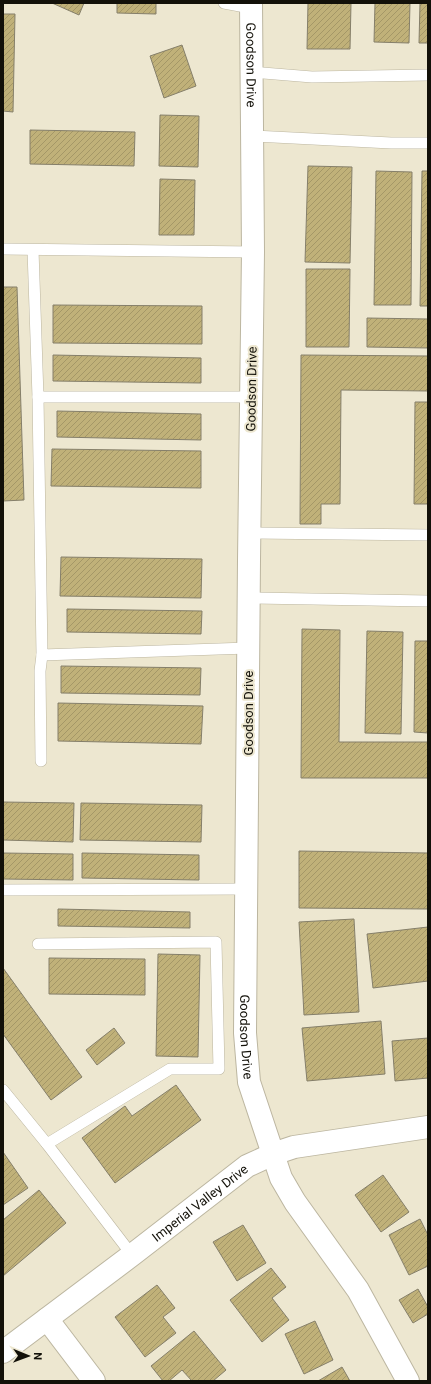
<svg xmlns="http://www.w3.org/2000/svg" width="431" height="1384" viewBox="0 0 431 1384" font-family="Roboto,sans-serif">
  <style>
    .building { fill: url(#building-hatch); stroke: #857f6a }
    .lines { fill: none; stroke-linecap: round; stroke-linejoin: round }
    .service-casing { stroke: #bcb6a0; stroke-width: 12 }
    .minor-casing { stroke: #bcb6a0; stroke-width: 24 }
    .tertiary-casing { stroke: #bcb6a0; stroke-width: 24 }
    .service { stroke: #fff; stroke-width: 11 }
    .minor { stroke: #fff; stroke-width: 22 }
    .tertiary { stroke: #fff; stroke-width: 22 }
    .labels { text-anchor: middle; stroke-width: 4; stroke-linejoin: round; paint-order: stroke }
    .street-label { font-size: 13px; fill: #131109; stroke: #ede7d0 }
  </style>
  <defs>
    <pattern id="building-hatch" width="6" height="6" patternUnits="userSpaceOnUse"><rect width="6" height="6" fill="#c0b179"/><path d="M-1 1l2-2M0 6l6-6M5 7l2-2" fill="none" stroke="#a49767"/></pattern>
  </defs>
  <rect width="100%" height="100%" fill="#ede7d0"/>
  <!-- building -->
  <g class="building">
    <polygon points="52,3 84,3 79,15"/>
    <polygon points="117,3 156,3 156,14 117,13"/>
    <polygon points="308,3 351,3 350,49 307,49"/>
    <polygon points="375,3 410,3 409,43 374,42"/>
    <polygon points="420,3 428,3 428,43 419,43"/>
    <polygon points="3,14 15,14 13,112 3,111"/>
    <polygon points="182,45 196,86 164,98 150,56"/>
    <polygon points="160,115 199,116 198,167 159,166"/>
    <polygon points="30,130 135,132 134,166 30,164"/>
    <polygon points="308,166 352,167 350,263 305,262"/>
    <polygon points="376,171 412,172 411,305 374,305"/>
    <polygon points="422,171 428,171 428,306 420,306"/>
    <polygon points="160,179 195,180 194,235 159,235"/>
    <polygon points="306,269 350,269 349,347 306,347"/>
    <polygon points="3,287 17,287 24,500 3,501"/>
    <polygon points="53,305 202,306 202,344 53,343"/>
    <polygon points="367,318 428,319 428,348 367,347"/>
    <polygon points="53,355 201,358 201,383 53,381"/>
    <polygon points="301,355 428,356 428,391 341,390 340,504 321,504 321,524 300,524"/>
    <polygon points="415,402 428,402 428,504 414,504"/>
    <polygon points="57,411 201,414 201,440 57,437"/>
    <polygon points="52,449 201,451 201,488 51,486"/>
    <polygon points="61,557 202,559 201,598 60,596"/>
    <polygon points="67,609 202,611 201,634 67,632"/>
    <polygon points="302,629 340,630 339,742 428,742 428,778 301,778"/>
    <polygon points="367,631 403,632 401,734 365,733"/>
    <polygon points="415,641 428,641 428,733 414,732"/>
    <polygon points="61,666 201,668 200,695 61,693"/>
    <polygon points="58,703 203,706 201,744 58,741"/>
    <polygon points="3,802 74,803 73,842 3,840"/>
    <polygon points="81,803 202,805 201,842 80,840"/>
    <polygon points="299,851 428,853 428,909 299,908"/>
    <polygon points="3,853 73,854 73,880 3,879"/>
    <polygon points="82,853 199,855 199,880 82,878"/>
    <polygon points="58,909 190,912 190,928 58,926"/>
    <polygon points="354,919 359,1012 304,1015 299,922"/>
    <polygon points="428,927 428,981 373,988 367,934"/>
    <polygon points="158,954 200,955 198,1057 156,1056"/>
    <polygon points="49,958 145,959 145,995 49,994"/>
    <polygon points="3,968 82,1077 51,1100 3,1034"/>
    <polygon points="381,1021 385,1074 307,1081 302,1028"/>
    <polygon points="114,1028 125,1043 97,1065 86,1050"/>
    <polygon points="428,1038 428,1078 395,1081 392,1041"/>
    <polygon points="176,1085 201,1120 115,1183 82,1138 125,1106 132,1116"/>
    <polygon points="3,1152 28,1188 3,1205"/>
    <polygon points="383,1175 409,1212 381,1232 355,1195"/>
    <polygon points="39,1190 66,1223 3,1276 3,1220"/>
    <polygon points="420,1219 428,1235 428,1266 409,1275 389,1235"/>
    <polygon points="243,1225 266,1263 237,1281 213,1242"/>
    <polygon points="271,1268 286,1287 272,1298 289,1320 262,1342 230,1300"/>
    <polygon points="157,1285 175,1308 163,1317 176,1333 145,1357 115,1317"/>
    <polygon points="418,1289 428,1307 428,1314 413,1323 399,1300"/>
    <polygon points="315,1321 333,1360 304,1374 285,1334"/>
    <polygon points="194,1331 226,1370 213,1381 192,1381 182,1370 169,1381 163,1381 151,1366"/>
    <polygon points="342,1367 350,1381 318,1381"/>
  </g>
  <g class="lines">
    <!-- service casing -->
    <g class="service-casing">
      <g id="service">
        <polyline points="224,3 251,8"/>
        <polyline points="251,72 312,77 428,75"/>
        <polyline points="252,136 391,143 428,143"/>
        <polyline points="3,249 253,252"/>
        <polyline points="33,250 38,397 42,655 248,648"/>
        <polyline points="38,397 251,397"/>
        <polyline points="249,533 428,535"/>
        <polyline points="248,598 428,601"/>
        <polyline points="41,761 40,671 42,655"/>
        <polyline points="3,890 247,889"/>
        <polyline points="38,944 216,942 219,1069 170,1069 47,1144"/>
        <polyline points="3,1090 47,1144 132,1255"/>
      </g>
    </g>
    <!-- minor casing -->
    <g class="minor-casing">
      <g id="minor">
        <polyline points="273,1154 294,1147 428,1127"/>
        <polyline points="47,1319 94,1381"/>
      </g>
    </g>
    <!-- tertiary casing -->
    <g class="tertiary-casing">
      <g id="tertiary">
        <path id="s1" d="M251,3L253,252L249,560L245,1033L249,1082L281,1178L295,1202L358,1290L408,1381"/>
        <path id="s2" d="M3,1352L132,1255L247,1166L273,1154"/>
      </g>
    </g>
    <!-- service -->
    <use href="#service" class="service"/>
    <!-- minor -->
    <use href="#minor" class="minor"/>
    <!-- tertiary -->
    <use href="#tertiary" class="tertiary"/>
  </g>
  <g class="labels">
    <!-- street labels -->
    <g class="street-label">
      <text dy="5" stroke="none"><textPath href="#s1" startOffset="62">Goodson Drive</textPath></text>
      <text transform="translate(251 389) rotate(-89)" y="5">Goodson Drive</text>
      <text transform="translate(248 713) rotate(-90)" y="5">Goodson Drive</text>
      <text dy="5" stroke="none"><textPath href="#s1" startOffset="1034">Goodson Drive</textPath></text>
      <text dy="5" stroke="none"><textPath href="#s2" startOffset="247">Imperial Valley Drive</textPath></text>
    </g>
  </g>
  <!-- border -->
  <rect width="431" height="1384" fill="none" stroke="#131109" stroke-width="8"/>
  <!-- north arrow -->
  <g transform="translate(28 1356) rotate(91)" stroke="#ede7d0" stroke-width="3" paint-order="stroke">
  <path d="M0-3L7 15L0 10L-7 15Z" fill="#131109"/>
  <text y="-6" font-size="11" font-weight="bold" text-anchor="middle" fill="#131109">N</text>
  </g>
</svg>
